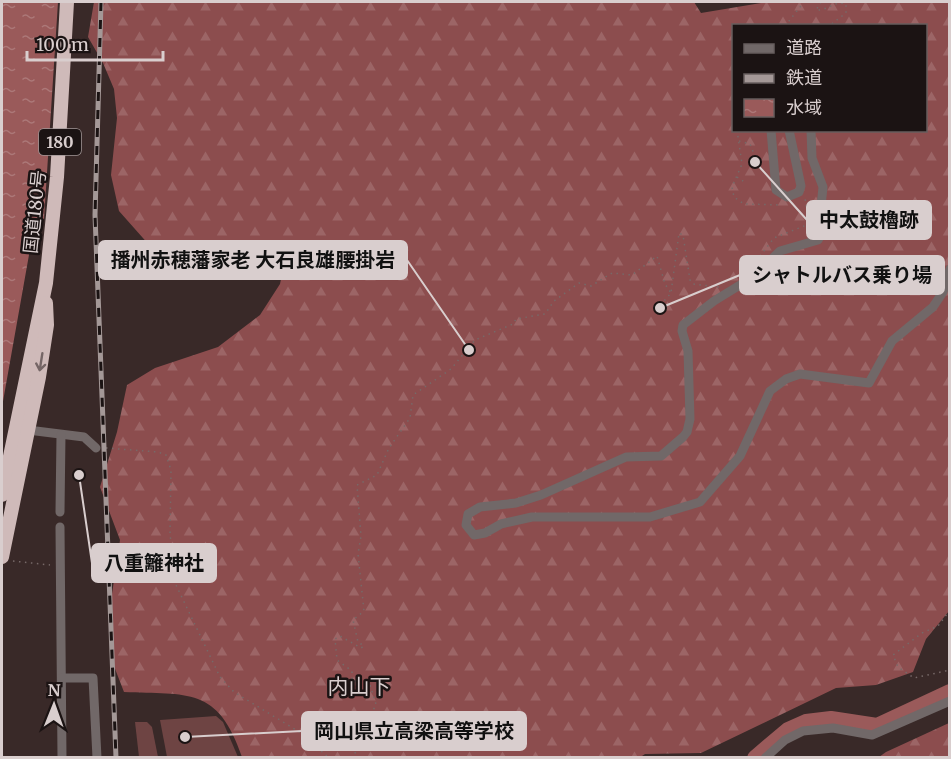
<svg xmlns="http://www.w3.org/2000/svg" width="951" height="759" viewBox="0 0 951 759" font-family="Merriweather,'Noto Sans JP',serif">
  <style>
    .grass { fill: #6e4443 }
    .forest { fill: url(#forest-firs); fill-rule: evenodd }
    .water { fill: url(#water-ripples) }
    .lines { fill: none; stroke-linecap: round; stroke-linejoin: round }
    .river { stroke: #9a5a5a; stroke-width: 16 }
    .path { stroke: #776968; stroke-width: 1.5; stroke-dasharray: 1.5 4.5; stroke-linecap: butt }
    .minor { stroke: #716868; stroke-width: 9 }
    .highway { stroke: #cfbab9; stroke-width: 14 }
    .rail-casing { stroke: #a49897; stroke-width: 5 }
    .rail { stroke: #1b1313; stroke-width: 3; stroke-dasharray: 9; stroke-linecap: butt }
    .oneway { stroke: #756666 }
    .labels { text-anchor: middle; stroke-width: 5; stroke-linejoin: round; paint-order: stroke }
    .shield { fill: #1b1313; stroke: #a09696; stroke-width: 1.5 }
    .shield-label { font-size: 16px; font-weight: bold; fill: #d9cece }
    .street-label { font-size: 18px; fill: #d9cece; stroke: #1b1313 }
    .quarter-label { font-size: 21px; fill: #d9cece; stroke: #1b1313 }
    .leader { fill: none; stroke: #d9cece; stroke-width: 2 }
    .callout-dot { fill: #d9cece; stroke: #1b1313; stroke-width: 2 }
    .callout { fill: #d9cece; stroke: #d9cece; stroke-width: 2 }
    .callout-label { font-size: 20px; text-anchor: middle; font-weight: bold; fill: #111 }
  </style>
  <defs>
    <pattern id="forest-firs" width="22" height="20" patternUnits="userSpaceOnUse" patternTransform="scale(1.5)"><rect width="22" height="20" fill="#8c4d4e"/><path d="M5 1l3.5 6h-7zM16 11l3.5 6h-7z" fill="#9c6566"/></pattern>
    <pattern id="water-ripples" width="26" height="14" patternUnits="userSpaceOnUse" patternTransform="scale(1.5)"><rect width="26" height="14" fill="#9a5a5a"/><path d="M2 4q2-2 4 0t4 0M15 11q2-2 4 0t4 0" fill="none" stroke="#ac7878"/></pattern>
  </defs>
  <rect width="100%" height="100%" fill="#392928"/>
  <!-- grass -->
  <g class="grass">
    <polygon points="216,716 223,722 238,757 167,757 160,720"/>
    <polygon points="135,722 147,722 152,727 158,757 139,757"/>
  </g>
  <!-- forest -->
  <g class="forest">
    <path d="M94,2H694L701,13L767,2H949V611L926,639L913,672L876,685L836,688L701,753L645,754L639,758L242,757C218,686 188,695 124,692L112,661V594L120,540L100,487L117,432L127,385L155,368L218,347L260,315L280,284L285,261L256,252L166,264L119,211L111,175L117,118L114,89L103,63L88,37ZM734,26H926V130H734Z"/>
    <polygon points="949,723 949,757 879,757 886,752"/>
  </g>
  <!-- water -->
  <polygon class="water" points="2,2 58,2 44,219 35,221 2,407"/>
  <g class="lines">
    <!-- river -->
    <polyline class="river" points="755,758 788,730 806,722 831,719 877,726 950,692"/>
    <!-- path -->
    <g class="path">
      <path d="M821,2L816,10C828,11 834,0 846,4V13L829,26"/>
      <polyline points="785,26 804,2"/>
      <polyline points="737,130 742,164 732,187 734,197 744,204 782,205"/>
      <polyline points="739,141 750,144 754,154"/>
      <polyline points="737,177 746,183"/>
      <polyline points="760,256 774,238 809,224 805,198"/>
      <polyline points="661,312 664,301 671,293 679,233 683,235 690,280 693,284 719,287"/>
      <polyline points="106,448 158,452 166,455 171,470 170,534 176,585 220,677 234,692 301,733 329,758"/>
      <polyline points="13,561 50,565"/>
      <polyline points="950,610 938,626 922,633 893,655 898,667 914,678 950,670"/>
      <path d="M351,758C364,744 368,721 376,704L369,682L352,681V671L337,660L335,639L340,636L361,648L364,646L358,642L353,620L364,611L358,554L361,536L357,485L377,475L389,448L410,418L413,395L451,369L475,340L513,324L516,319L545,314L554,301L579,283L591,286L612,273L632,275L657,256L665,284L671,293"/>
    </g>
    <!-- minor -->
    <g class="minor">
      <polyline points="771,130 776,190 787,197 799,192 801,186 789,130"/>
      <polyline points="811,130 812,158 823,187 820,216 823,231 818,240 780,251 753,277 714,301 683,325 682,331 688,351 690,419 687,432 683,437 661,456 626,457 541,495 516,503 480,507 468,514 466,525 474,535 485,533 501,524 532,517 650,517 700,502 740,456 770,391 786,379 800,374 869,383 892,341 933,307 943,292 950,269"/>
      <polyline points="28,430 84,437 96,448"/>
      <polyline points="60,512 61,435"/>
      <polyline points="60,527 62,758"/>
      <polyline points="62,678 93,678 97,758"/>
      <polyline points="765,758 785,740 803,731 833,728 872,735 950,701"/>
    </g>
    <!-- highway -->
    <g class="highway">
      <polyline points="2,495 46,283 57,177 67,2"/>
      <polyline points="2,557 39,377 47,325 46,303"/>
    </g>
    <!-- rail casing -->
    <g class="rail-casing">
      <polyline id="rail" points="101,2 95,215 116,758"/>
    </g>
    <!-- rail -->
    <use href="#rail" class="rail"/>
  </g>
  <!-- one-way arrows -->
  <defs><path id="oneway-shaft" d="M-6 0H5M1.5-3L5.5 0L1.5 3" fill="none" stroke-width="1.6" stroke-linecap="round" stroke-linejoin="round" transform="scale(1.5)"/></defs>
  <use class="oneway" href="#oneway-shaft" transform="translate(41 362) rotate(99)"/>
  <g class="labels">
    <!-- shield labels -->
    <rect class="shield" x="39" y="129" width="42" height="26" rx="4.5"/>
    <g class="shield-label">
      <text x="60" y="148">180</text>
    </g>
    <!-- street labels -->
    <g class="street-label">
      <text transform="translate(35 212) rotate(-84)" y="6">国道180号</text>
    </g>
    <!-- quarter labels -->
    <g class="quarter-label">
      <text x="359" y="694">内山下</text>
    </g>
  </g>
  <!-- callouts -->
  <path class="leader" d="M755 162L807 220M469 350L407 260M660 308L740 275M79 475L92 563M185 737L302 731"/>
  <g class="callout-dot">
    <circle cx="755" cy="162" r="6"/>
    <circle cx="469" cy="350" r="6"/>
    <circle cx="660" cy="308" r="6"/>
    <circle cx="79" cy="475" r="6"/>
    <circle cx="185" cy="737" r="6"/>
  </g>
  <g class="callout">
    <rect x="807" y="201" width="124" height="38" rx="6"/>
    <rect x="99" y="241" width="308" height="38" rx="6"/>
    <rect x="740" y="256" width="204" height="38" rx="6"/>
    <rect x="92" y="544" width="124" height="38" rx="6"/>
    <rect x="302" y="712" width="224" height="38" rx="6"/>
  </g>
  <g class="callout-label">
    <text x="869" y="227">中太鼓櫓跡</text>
    <text x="253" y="267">播州赤穂藩家老 大石良雄腰掛岩</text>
    <text x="842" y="282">シャトルバス乗り場</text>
    <text x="154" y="570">八重籬神社</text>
    <text x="414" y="738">岡山県立高梁高等学校</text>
  </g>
  <!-- border -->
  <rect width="951" height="759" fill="none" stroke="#d9cece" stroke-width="6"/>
  <!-- legend -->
  <rect x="732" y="24" width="195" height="108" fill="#1b1313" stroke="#675e5e" stroke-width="1.5"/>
  <rect x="744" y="44" width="30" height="9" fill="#716868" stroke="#675e5e" stroke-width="1.5"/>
  <text x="786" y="54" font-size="18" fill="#d9cece">道路</text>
  <rect x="744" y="74" width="30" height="9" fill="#a49897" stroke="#675e5e" stroke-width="1.5"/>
  <text x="786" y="84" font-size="18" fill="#d9cece">鉄道</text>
  <rect x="744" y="99" width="30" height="18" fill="url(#water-ripples)" stroke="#675e5e" stroke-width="1.5"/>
  <text x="786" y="114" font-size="18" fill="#d9cece">水域</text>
  <!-- north arrow -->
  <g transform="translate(54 705) rotate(1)" stroke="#1b1313" stroke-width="4.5" paint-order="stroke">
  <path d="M0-4.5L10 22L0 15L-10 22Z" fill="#d9cece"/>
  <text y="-9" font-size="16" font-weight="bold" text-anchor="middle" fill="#d9cece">N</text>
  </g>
  <!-- scale -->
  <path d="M27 51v9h136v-9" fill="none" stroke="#d9cece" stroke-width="3"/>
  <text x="36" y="51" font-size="18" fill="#d9cece" stroke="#1b1313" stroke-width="4.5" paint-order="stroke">100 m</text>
</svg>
